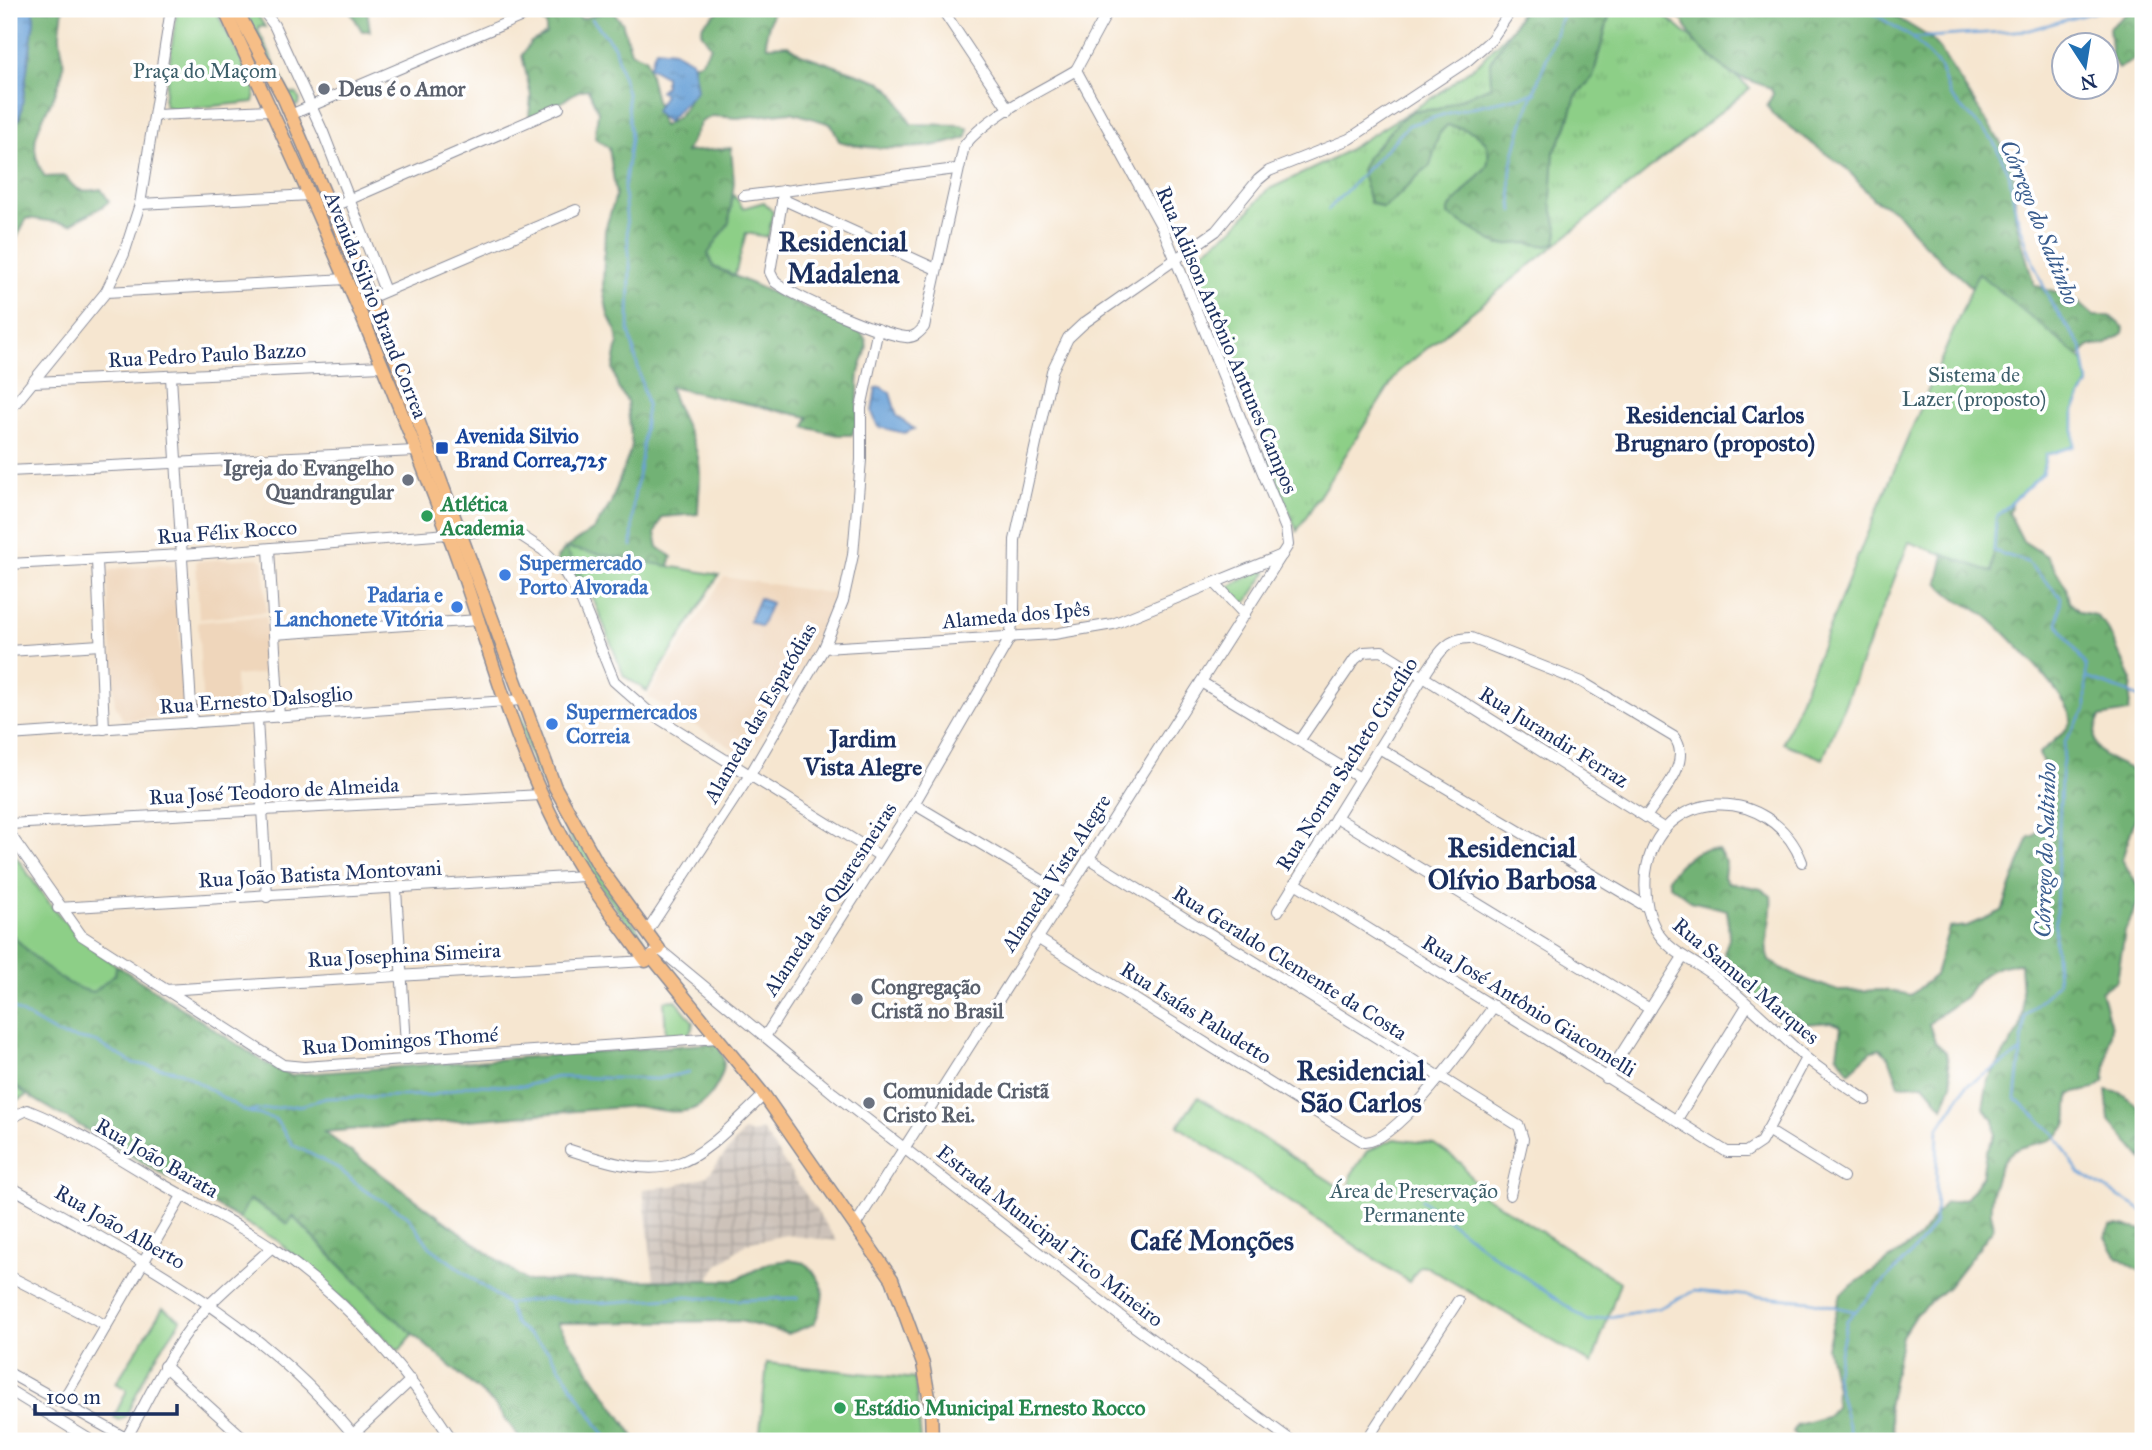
<svg xmlns="http://www.w3.org/2000/svg" width="2152" height="1450" viewBox="0 0 2152 1450" font-family="'IM FELL Great Primer',serif">
  <style>
    .built { fill: #efd6bb }
    .industrial { fill: url(#industrial-grid) }
    .grass { fill: url(#grass-tufts); stroke: #547f72; stroke-width: 2 }
    .forest { fill: url(#forest-crowns); stroke: #467069; stroke-width: 2 }
    .park { fill: #8dcf87; stroke: #547f72; stroke-width: 2 }
    .garden { fill: url(#garden-furrows); stroke: #547f72; stroke-width: 2 }
    .water { fill: url(#water-ripples); stroke: #42689a; stroke-width: 2 }
    .lines { fill: none; stroke-linecap: round; stroke-linejoin: round }
    .stream { stroke: #69a1d7; stroke-width: 2.5 }
    .minor-casing { stroke: #888a97; stroke-width: 12 }
    .major-casing { stroke: #888a97; stroke-width: 15 }
    .minor { stroke: #fff; stroke-width: 10 }
    .major { stroke: #f6be87; stroke-width: 12 }
    .worship-dot { fill: #6b7280; stroke: #fff; stroke-width: 2.5 }
    .transit-dot { fill: #1a4fb4; stroke: #fff; stroke-width: 2.5 }
    .leisure-dot { fill: #2e9e5b; stroke: #fff; stroke-width: 2.5 }
    .shop-dot { fill: #3f7fe0; stroke: #fff; stroke-width: 2.5 }
    .labels { text-anchor: middle; stroke-width: 7; stroke-linejoin: round; paint-order: stroke }
    .park-label { font-size: 21px; fill: #3d5f6a; stroke: #fff }
    .worship-label { font-size: 21px; font-weight: bold; fill: #5b616d; stroke: #fff; text-anchor: start }
    .street-label { font-size: 21px; fill: #1b2f5e; stroke: #fff }
    .transit-label { font-size: 21px; font-weight: bold; fill: #164399; stroke: #fff; text-anchor: start }
    .leisure-label { font-size: 21px; font-weight: bold; fill: #27864d; stroke: #fff; text-anchor: start }
    .shop-label { font-size: 21px; font-weight: bold; fill: #366cbe; stroke: #fff; text-anchor: start }
    .water-label { font-size: 23px; font-style: italic; fill: #3a5d8e; stroke: #fff }
    .quarter-label { font-size: 24px; font-weight: bold; fill: #1b2f5e; stroke: #fff }
    .district-label { font-size: 28px; font-weight: bold; fill: #1b2f5e; stroke: #fff }
  </style>
  <defs>
    <pattern id="industrial-grid" width="8" height="8" patternUnits="userSpaceOnUse" patternTransform="scale(1.75)"><rect width="8" height="8" fill="#cdc2b9"/><path d="M0 4h8M4 0v8" fill="none" stroke="#afa7a1"/></pattern>
    <pattern id="grass-tufts" width="24" height="20" patternUnits="userSpaceOnUse" patternTransform="scale(1.75)"><rect width="24" height="20" fill="#8dcf87"/><path d="M3 7l-1-3M5 7V3M7 7l1-3M15 17l-1-3M17 17v-4M19 17l1-3" fill="none" stroke="#79b277"/></pattern>
    <pattern id="forest-crowns" width="20" height="18" patternUnits="userSpaceOnUse" patternTransform="scale(1.75)"><rect width="20" height="18" fill="#72b274"/><path d="M2 6a3 3 0 1 1 6 0M12 15a3 3 0 1 1 6 0" fill="none" stroke="#5d9162"/></pattern>
    <pattern id="garden-furrows" width="10" height="10" patternUnits="userSpaceOnUse" patternTransform="scale(1.75)"><rect width="10" height="10" fill="#8dcf87"/><path d="M-1 1l2-2M0 10L10 0M9 11l2-2" fill="none" stroke="#79b277"/></pattern>
    <pattern id="water-ripples" width="26" height="14" patternUnits="userSpaceOnUse" patternTransform="scale(1.75)"><rect width="26" height="14" fill="#69a1d7"/><path d="M2 4q2-2 4 0t4 0M15 11q2-2 4 0t4 0" fill="none" stroke="#5684b2"/></pattern>
  </defs>
  <rect width="100%" height="100%" fill="#fff"/>
  <filter id="ink" filterUnits="userSpaceOnUse"><feTurbulence type="fractalNoise" baseFrequency=".0143" numOctaves="2"/><feDisplacementMap in="SourceGraphic" scale="14" xChannelSelector="R" yChannelSelector="G"/><feConvolveMatrix kernelMatrix="1 2 1 2 8 2 1 2 1" color-interpolation-filters="sRGB"/></filter>
  <filter id="wash" filterUnits="userSpaceOnUse"><feTurbulence type="fractalNoise" baseFrequency=".00686" numOctaves="4" result="noise"/><feDisplacementMap in="SourceGraphic" scale="28" xChannelSelector="R" yChannelSelector="G"/><feGaussianBlur stdDeviation="1.57" result="paint"/><feColorMatrix in="noise" values="0 0 0 0 0 0 0 0 0 0 0 0 0 0 0 0 0 1.4 0 .05"/><feComposite in="paint" operator="in"/></filter>
  <g filter="url(#wash)">
    <rect width="100%" height="100%" fill="#f6e6d0"/>
    <!-- built -->
    <g class="built">
      <polygon points="259,558 264,562 266,612 199,619 196,561"/>
      <polygon points="167,564 175,568 185,716 123,720 115,704 107,578 109,571 119,568"/>
      <polygon points="724,577 835,594 799,675 752,749 742,754 648,697"/>
      <polygon points="266,616 268,673 235,676 236,716 209,717 203,713 198,622"/>
    </g>
    <!-- industrial -->
    <polygon class="industrial" points="762,1130 837,1241 786,1235 747,1243 717,1266 704,1286 655,1288 643,1189 673,1186 707,1176 744,1131 752,1134"/>
    <!-- grass -->
    <polygon class="grass" points="1522,9 1657,9 1750,88 1399,371 1297,531 1193,265 1195,257 1234,228 1267,190 1331,160 1438,94 1481,61 1511,29"/>
    <!-- forest -->
    <g class="forest">
      <path d="M28,9H63C62,18 60,27 60,36C60,47 65,58 63,69C56,111 17,133 45,177L66,176C75,193 84,192 101,189L109,201C102,210 83,215 71,224L27,218L9,253V141L20,117L29,48Z"/>
      <polygon points="349,9 367,9 370,31 362,31"/>
      <path d="M486,9H574L581,19L611,10L622,22L631,52L646,58L662,126C690,115 695,90 690,64L701,62L711,46L701,32L703,24L721,9H773L766,37L767,46L788,45L801,54L881,82L894,93L911,124L961,125L968,128L967,137C936,150 870,152 839,141L831,124L791,112L737,118L712,116L701,122L686,152L731,148L734,182L729,223L708,254L714,267L860,332C863,335 865,337 866,341C869,352 860,363 859,374C856,394 862,415 852,435H838L805,427L808,417L670,387C673,406 692,434 697,453C703,474 698,493 698,514L662,517L655,533L658,547L672,557L666,573C633,576 587,588 557,573V558L567,547L594,529L610,505L632,446L627,401L618,388L613,369L618,343L616,331L608,315L603,289L605,230L616,195L609,148L595,138L598,111L588,89C566,90 552,120 529,116L531,96L522,55L531,42L546,34V24L533,15L507,19Z"/>
      <path d="M1524,9H1611L1593,77L1576,96L1566,129L1554,152L1551,203L1558,232L1556,242L1548,246L1525,243L1499,245L1448,215V210L1487,166C1495,135 1471,130 1447,125L1439,134L1430,166C1412,178 1402,196 1383,208L1370,202L1361,170L1367,157L1400,120L1413,111L1438,109L1491,86L1490,62Z"/>
      <polygon points="1660,9 1883,9 1929,37 1938,47 2011,159 2015,181 2015,217 2034,285 2072,297 2094,316 2110,316 2124,328 2123,333 2107,344 2090,346 2073,362 1996,310 1924,244 1896,211 1873,199 1847,169 1773,115 1767,105 1773,94 1771,88 1731,74 1694,42 1683,21"/>
      <polygon points="2132,9 2143,9 2143,55 2118,69 2112,58 2109,28"/>
      <path d="M1994,493L2012,504L2009,513L2023,541L2048,557L2066,587L2069,602L2080,612L2095,615L2106,625L2132,680L2129,712L2100,717C2083,752 2109,759 2135,771L2141,801L2122,859L2142,894L2125,931L2117,980L2101,991L2111,1026L2104,1082L2094,1089L2070,1094C2066,1103 2070,1116 2066,1125C2050,1155 2018,1133 2001,1165C1994,1177 1990,1200 1991,1213C1992,1220 1995,1222 1993,1229L1948,1287L1916,1314L1902,1336L1888,1407L1896,1441H1803L1793,1432L1797,1425L1826,1417L1835,1407L1836,1389L1827,1347L1841,1293L1916,1241L1945,1203L1967,1198L1982,1176L1986,1152L1995,1135L1994,1119L1983,1108L1988,1080L2020,1028L2023,1012L2020,964C2003,964 1987,969 1975,983C1971,987 1969,993 1965,997C1953,1007 1939,1013 1929,1024L1935,1042L1946,1052L1952,1084L1943,1107L1924,1084L1899,1085L1889,1057L1880,1049L1872,1051L1849,1072L1837,1054L1841,1026L1831,1022L1792,1025L1780,1021L1740,985L1724,953L1729,938L1727,910L1691,901L1670,885L1668,878C1680,861 1696,846 1718,850L1726,862L1724,877L1727,882L1761,889L1771,896C1774,919 1761,938 1769,961L1796,976L1839,991L1887,990L1911,995L1935,975L1949,928L1967,926L2002,911L2029,837L2034,836L2042,826L2055,791L2039,754C2047,745 2070,731 2071,719C2071,699 2003,629 1986,616C1969,604 1950,599 1938,582L1946,545Z"/>
      <path d="M9,931L57,976L115,975L116,965L275,1069L291,1075L716,1043C725,1055 726,1065 720,1079C701,1121 675,1113 636,1106L324,1132L526,1281L735,1280L769,1263L790,1260L805,1263C828,1284 826,1297 814,1324L788,1334L740,1321L557,1323L637,1441H522L493,1403L379,1305L294,1217L289,1224L250,1200L239,1219L27,1095L9,1081Z"/>
      <polygon points="2106,1090 2121,1093 2143,1110 2143,1160 2109,1120"/>
      <polygon points="2118,1225 2143,1230 2143,1273 2116,1256 2105,1237 2110,1226"/>
    </g>
    <!-- park -->
    <g class="park">
      <polygon points="177,9 215,9 256,89 253,102 175,110 165,106 164,100"/>
      <polygon points="243,9 254,9 265,27 259,26 258,30 289,93 297,94 300,101 297,106 293,105"/>
      <polygon points="733,194 743,208 764,202 773,212 768,237 746,233 735,275 714,267 708,254 729,223"/>
      <polygon points="1978,273 2084,361 2088,384 2074,410 2074,446 2046,455 2042,474 1996,517 1992,572 1909,542 1823,759 1783,743 1864,541"/>
      <polygon points="565,548 719,575 647,691 624,676 589,588"/>
      <polygon points="1263,569 1267,572 1245,604 1228,587"/>
      <path d="M9,846C45,898 63,929 116,965L115,974L94,992C61,987 31,955 9,931Z"/>
      <polygon points="676,1000 693,1022 692,1029 685,1037 666,1038 664,1001"/>
      <polygon points="9,1081 27,1095 9,1105"/>
      <polygon points="1198,1097 1349,1193 1351,1175 1367,1151 1394,1139 1434,1144 1461,1163 1482,1194 1620,1282 1592,1364 1427,1267 1420,1266 1409,1282 1178,1126"/>
      <polygon points="249,1200 288,1224 293,1217 379,1305 413,1334 399,1351 278,1241 239,1219"/>
      <polygon points="163,1308 181,1320 149,1367 126,1416 119,1420 114,1417 127,1390 116,1383"/>
      <polygon points="767,1363 915,1379 921,1441 759,1441"/>
    </g>
    <!-- garden -->
    <polygon class="garden" points="520,714 565,819 648,945 645,949 577,853 536,770 515,715"/>
    <!-- water -->
    <g class="water">
      <polygon points="9,9 34,9 34,22 21,112 9,143"/>
      <polygon points="656,49 674,51 692,61 697,90 667,122 655,111 664,95 660,91 665,86 665,76 649,67"/>
      <polygon points="881,387 890,393 897,416 914,429 904,433 878,427 872,412 876,388"/>
      <polygon points="759,598 771,603 761,627 749,621"/>
    </g>
    <g class="lines">
      <!-- stream -->
      <g class="stream">
        <polyline points="592,19 614,46 627,93 631,139 624,189 630,267 629,330 647,405 641,460 633,503 632,546"/>
        <polyline points="1913,38 2029,30 2106,9"/>
        <polyline points="1328,210 1409,125 1459,110 1536,93"/>
        <path d="M1513,212C1512,198 1509,182 1511,169C1521,114 1548,62 1564,9"/>
        <polyline points="2087,678 2143,698"/>
        <polyline points="9,1006 59,1035 96,1042 133,1063 181,1072 245,1111 275,1119 293,1145 338,1168 364,1190 407,1215 430,1247 507,1304 515,1324 549,1351 608,1441"/>
        <polyline points="2021,1052 2016,1099 2055,1134 2078,1172 2143,1211"/>
        <polyline points="250,1111 303,1105 326,1098 433,1095 471,1085 525,1086 557,1077 658,1079 689,1072"/>
        <polyline points="1421,1199 1489,1252 1588,1321 1659,1308 1694,1291 1810,1301 1854,1311"/>
        <polyline points="508,1304 544,1299 600,1303 683,1297 738,1300 798,1298"/>
        <polyline points="1852,1441 1835,1376 1847,1320 1919,1245 1935,1222 1938,1129 1966,1086 2021,1052 2025,1016 2058,983 2055,941 2061,776 2065,741 2086,709 2086,666 2058,624 2061,597 2027,562 1994,551 1996,517 2042,474 2046,455 2074,446 2074,410 2088,384 2082,347 2052,305 2033,262 2016,213 2009,173 1992,139 1950,96 1940,67 1913,38 1866,9"/>
      </g>
    </g>
  </g>
  <g filter="url(#ink)">
    <g class="lines">
      <!-- minor casing -->
      <g class="minor-casing">
        <g id="minor">
          <polyline points="262,9 274,25 323,132 385,291"/>
          <polyline points="942,9 1009,110"/>
          <polyline points="1076,70 1109,9"/>
          <polyline points="156,115 271,110"/>
          <polyline points="290,115 539,9"/>
          <path d="M784,190L770,272L775,282C797,298 879,334 906,337C914,338 919,333 924,327L964,146C987,115 1043,90 1076,70"/>
          <polyline points="744,196 956,169"/>
          <polyline points="782,199 936,269"/>
          <polyline points="140,204 310,195"/>
          <polyline points="332,207 559,108"/>
          <polyline points="106,292 347,279"/>
          <polyline points="370,298 576,210"/>
          <polyline points="171,377 192,723"/>
          <polyline points="34,382 382,366"/>
          <polyline points="9,411 106,292 124,254 140,204 171,9"/>
          <polyline points="9,471 415,451"/>
          <polyline points="269,549 279,717"/>
          <polyline points="97,560 104,729"/>
          <polyline points="9,564 182,555 511,529 543,550 562,568 582,602 614,681 650,713 880,856"/>
          <polyline points="1215,583 1245,615"/>
          <polyline points="274,634 479,620"/>
          <polyline points="824,648 1054,634 1113,624 1282,555"/>
          <polyline points="9,651 100,645"/>
          <polyline points="1201,682 1360,778"/>
          <polyline points="257,719 267,897"/>
          <polyline points="9,735 522,700"/>
          <polyline points="1299,741 1355,659 1364,652 1382,651 1665,829"/>
          <polyline points="1379,748 1647,907"/>
          <polyline points="914,804 1065,894"/>
          <polyline points="1336,817 1650,1009"/>
          <polyline points="9,824 541,795"/>
          <polyline points="9,833 81,935 283,1065 304,1067 718,1038"/>
          <polyline points="1088,858 1519,1126 1523,1139 1510,1195"/>
          <path d="M1802,862C1772,783 1658,784 1646,873C1644,893 1646,912 1656,930C1670,953 1693,960 1714,976C1746,1000 1775,1030 1805,1057C1824,1073 1846,1086 1866,1100"/>
          <polyline points="1295,883 1727,1152 1746,1152 1761,1142 1806,1058"/>
          <polyline points="396,890 407,1060"/>
          <polyline points="58,908 584,876"/>
          <path d="M1278,911L1423,677C1436,658 1445,637 1471,638L1582,682L1674,737C1694,762 1659,796 1646,817"/>
          <polyline points="647,932 750,775 824,648 843,601 853,555 861,460 861,408 878,329"/>
          <path d="M1037,938L1364,1142C1397,1144 1473,1034 1494,1006"/>
          <polyline points="165,990 646,961 659,949 833,1093 1124,1319 1292,1441"/>
          <polyline points="766,1035 914,804 1010,638 1014,611 1015,540 1052,371 1068,338 1084,323 1216,231 1258,180 1269,171 1349,139 1467,61 1491,40 1512,9"/>
          <polyline points="1606,1078 1683,957"/>
          <path d="M9,1119L27,1110C73,1128 115,1156 157,1181C196,1204 237,1223 273,1248C346,1299 405,1367 453,1441"/>
          <polyline points="1677,1119 1747,1006"/>
          <polyline points="1767,1130 1843,1177"/>
          <path d="M570,1150C676,1185 688,1169 764,1095"/>
          <path d="M9,1186C135,1257 267,1324 358,1441"/>
          <polyline points="856,1224 1288,545 1286,529 1163,229 1076,70"/>
          <polyline points="9,1276 105,1325"/>
          <polyline points="164,1366 247,1441"/>
          <polyline points="9,1373 131,1441"/>
          <polyline points="9,1390 92,1441"/>
          <polyline points="62,1402 182,1196"/>
          <path d="M125,1441C151,1394 173,1342 212,1302C231,1283 252,1266 272,1247"/>
          <polyline points="346,1441 411,1380"/>
          <polyline points="1366,1441 1458,1301"/>
        </g>
      </g>
      <!-- major casing -->
      <g class="major-casing">
        <g id="major">
          <path d="M224,9C305,181 382,355 448,533C485,630 509,733 556,825C580,874 614,917 646,961"/>
          <polyline points="236,9 284,99 393,353 555,787 600,868 659,949"/>
          <polyline points="652,957 764,1095 892,1279 923,1364 931,1408 932,1441"/>
        </g>
      </g>
      <!-- minor -->
      <use href="#minor" class="minor"/>
      <!-- major -->
      <use href="#major" class="major"/>
    </g>
  </g>
  <!-- markers -->
  <g class="worship-dot">
    <circle cx="324" cy="89" r="7"/>
    <circle cx="408" cy="480" r="7"/>
    <circle cx="857" cy="999" r="7"/>
    <circle cx="869" cy="1103" r="7"/>
  </g>
  <rect class="transit-dot" x="435" y="441" width="14" height="14" rx="3.5"/>
  <g class="leisure-dot">
    <circle cx="427" cy="516" r="7"/>
    <circle cx="840" cy="1408" r="7"/>
  </g>
  <g class="shop-dot">
    <circle cx="505" cy="575" r="7"/>
    <circle cx="457" cy="607" r="7"/>
    <circle cx="552" cy="724" r="7"/>
  </g>
  <g class="labels">
    <!-- park labels -->
    <g class="park-label">
      <text x="205" y="78">Praça do Maçom</text>
      <text x="1974" y="382">Sistema de<tspan x="1974" dy="24">Lazer (proposto)</tspan></text>
      <text x="1414" y="1198">Área de Preservação<tspan x="1414" dy="24">Permanente</tspan></text>
    </g>
    <!-- worship labels -->
    <g class="worship-label">
      <text x="338" y="96">Deus é o Amor</text>
      <text x="394" y="475" text-anchor="end">Igreja do Evangelho<tspan x="394" dy="24">Quandrangular</tspan></text>
      <text x="871" y="994">Congregação<tspan x="871" dy="24">Cristã no Brasil</tspan></text>
      <text x="883" y="1098">Comunidade Cristã<tspan x="883" dy="24">Cristo Rei.</tspan></text>
    </g>
    <!-- street labels -->
    <g class="street-label">
      <text transform="translate(376 305) rotate(68)" y="7">Avenida Silvio Brand Correa</text>
      <text transform="translate(1227 340) rotate(67)" y="7">Rua Adilson Antônio Antunes Campos</text>
      <text transform="translate(207 355) rotate(-3)" y="7">Rua Pedro Paulo Bazzo</text>
      <text transform="translate(227 532) rotate(-4)" y="7">Rua Félix Rocco</text>
      <text transform="translate(1016 615) rotate(-5)" y="7">Alameda dos Ipês</text>
      <text transform="translate(256 700) rotate(-4)" y="7">Rua Ernesto Dalsoglio</text>
      <text transform="translate(760 713) rotate(-60)" y="7">Alameda das Espatódias</text>
      <text transform="translate(1554 737) rotate(32)" y="7">Rua Jurandir Ferraz</text>
      <text transform="translate(1347 764) rotate(-58)" y="7">Rua Norma Sacheto Cincílio</text>
      <text transform="translate(274 791) rotate(-3)" y="7">Rua José Teodoro de Almeida</text>
      <text transform="translate(1056 873) rotate(-57)" y="7">Alameda Vista Alegre</text>
      <text transform="translate(320 874) rotate(-3)" y="7">Rua João Batista Montovani</text>
      <text transform="translate(830 899) rotate(-57)" y="7">Alameda das Quaresmeiras</text>
      <text transform="translate(404 955) rotate(-3)" y="7">Rua Josephina Simeira</text>
      <text transform="translate(1290 963) rotate(32)" y="7">Rua Geraldo Clemente da Costa</text>
      <text transform="translate(1746 981) rotate(40)" y="7">Rua Samuel Marques</text>
      <text transform="translate(1529 1006) rotate(32)" y="7">Rua José Antônio Giacomelli</text>
      <text transform="translate(1196 1013) rotate(32)" y="7">Rua Isaías Paludetto</text>
      <text transform="translate(400 1041) rotate(-4)" y="7">Rua Domingos Thomé</text>
      <text transform="translate(157 1158) rotate(30)" y="7">Rua João Barata</text>
      <text transform="translate(120 1227) rotate(30)" y="7">Rua João Alberto</text>
      <text transform="translate(1050 1236) rotate(38)" y="7">Estrada Municipal Tico Mineiro</text>
    </g>
    <!-- transit labels -->
    <g class="transit-label">
      <text x="456" y="443">Avenida Silvio<tspan x="456" dy="24">Brand Correa,725</tspan></text>
    </g>
    <!-- leisure labels -->
    <g class="leisure-label">
      <text x="441" y="511">Atlética<tspan x="441" dy="24">Academia</tspan></text>
      <text x="854" y="1415">Estádio Municipal Ernesto Rocco</text>
    </g>
    <!-- shop labels -->
    <g class="shop-label">
      <text x="519" y="570">Supermercado<tspan x="519" dy="24">Porto Alvorada</tspan></text>
      <text x="443" y="602" text-anchor="end">Padaria e<tspan x="443" dy="24">Lanchonete Vitória</tspan></text>
      <text x="566" y="719">Supermercados<tspan x="566" dy="24">Correia</tspan></text>
    </g>
    <!-- water labels -->
    <g class="water-label">
      <text transform="translate(2040 222) rotate(68)" y="8">Córrego do Saltinho</text>
      <text transform="translate(2045 850) rotate(-88)" y="8">Córrego do Saltinho</text>
    </g>
    <!-- quarter labels -->
    <g class="quarter-label">
      <text x="1715" y="423">Residencial Carlos<tspan x="1715" dy="28">Brugnaro (proposto)</tspan></text>
      <text x="863" y="747">Jardim<tspan x="863" dy="28">Vista Alegre</tspan></text>
    </g>
    <!-- district labels -->
    <g class="district-label">
      <text x="843" y="251">Residencial<tspan x="843" dy="32">Madalena</tspan></text>
      <text x="1512" y="857">Residencial<tspan x="1512" dy="32">Olívio Barbosa</tspan></text>
      <text x="1361" y="1080">Residencial<tspan x="1361" dy="32">São Carlos</tspan></text>
      <text x="1212" y="1250">Café Monções</text>
    </g>
  </g>
  <!-- margin -->
  <rect width="2152" height="1450" fill="none" stroke="#fff" stroke-width="35"/>
  <!-- north arrow -->
  <g transform="translate(2085 66) rotate(168)"><circle r="33" fill="#ffffff" stroke="#a4acbf" stroke-width="2"/>
  <path d="M0-5L12 26L0 18L-12 26Z" fill="#1f6fb2"/>
  <text y="-10" font-size="19" font-weight="bold" text-anchor="middle" fill="#1b2f5e">N</text>
  </g>
  <!-- scale -->
  <path d="M35 1404v10h142v-10" fill="none" stroke="#1b2f5e" stroke-width="3.5"/>
  <text x="46" y="1404" font-size="21" fill="#1b2f5e" stroke="#ffffff" stroke-width="5" paint-order="stroke">100 m</text>
</svg>
